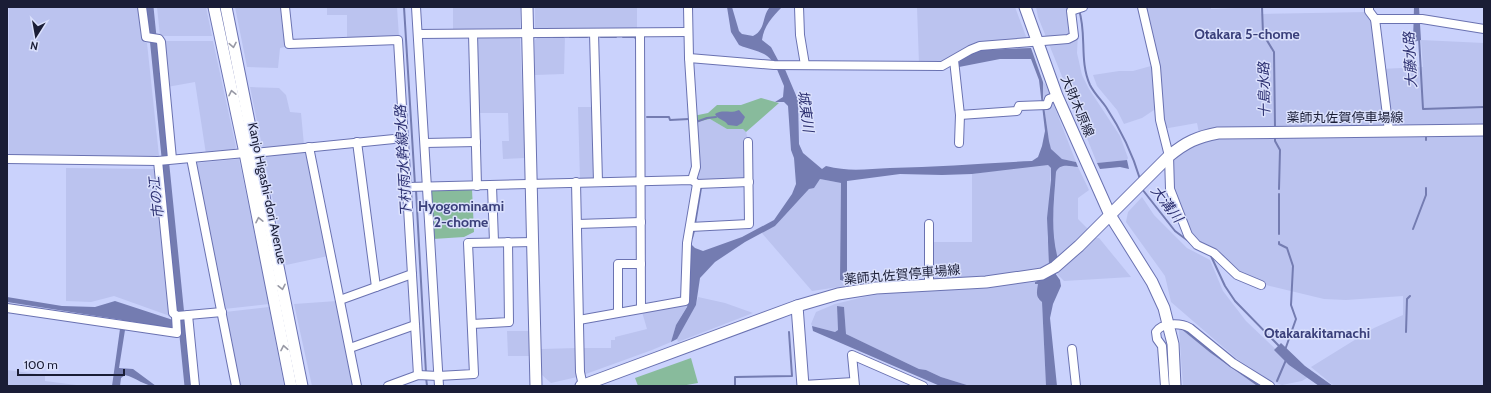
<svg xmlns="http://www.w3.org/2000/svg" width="1491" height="393" viewBox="0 0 1491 393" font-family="Cabin,'Noto Sans JP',sans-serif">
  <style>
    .built { fill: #bbc3ef }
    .green { fill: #88bb9c }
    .water { fill: #747cb1 }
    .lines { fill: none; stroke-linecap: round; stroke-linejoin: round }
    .stream { stroke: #747cb1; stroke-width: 2 }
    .canal { stroke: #747cb1; stroke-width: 7 }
    .street-casing { stroke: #6a72b1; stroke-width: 10 }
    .secondary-casing { stroke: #6a72b1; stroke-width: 13 }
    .street { stroke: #fff; stroke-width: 8 }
    .secondary { stroke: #fff; stroke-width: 11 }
    .oneway { stroke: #9899a5 }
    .labels { text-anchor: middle; stroke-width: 3; stroke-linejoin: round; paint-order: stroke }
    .street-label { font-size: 13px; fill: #1a1d36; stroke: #dae0fc }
    .neighbourhood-label { font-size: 14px; font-weight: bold; fill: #3b407b; stroke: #dae0fc }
    .water-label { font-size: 14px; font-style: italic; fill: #2d3071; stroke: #dae0fc }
  </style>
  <rect width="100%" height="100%" fill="#cad2fc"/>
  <!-- built -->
  <g class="built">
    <polygon points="9,7 139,7 144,42 147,43 159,156 157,158 11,156 9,154"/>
    <polygon points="157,7 206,7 212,36 160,36"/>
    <polygon points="235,7 281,7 285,47 280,48 278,68 247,67"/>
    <polygon points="327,7 397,7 399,37 347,39 347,15 327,15"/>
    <polygon points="453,7 520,7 520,28 516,31 453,31"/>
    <polygon points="535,7 637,7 637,30 538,31 535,28"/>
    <polygon points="917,7 1015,7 1027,39 977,44 940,65 919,64"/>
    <polygon points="1036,7 1073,7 1076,18 1078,33 1077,53 1082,75 1089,89 1120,136 1128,158 1127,160 1097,163 1038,17"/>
    <polygon points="1145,7 1211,7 1211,9 1260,7 1261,14 1368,12 1374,23 1380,69 1423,67 1421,40 1484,43 1484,125 1199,133 1197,123 1163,129 1163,104 1142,118 1124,124 1117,110 1097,86 1093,75 1119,71 1133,71 1158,64"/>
    <polygon points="477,36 516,36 520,38 525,158 503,159 502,141 509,141 508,113 478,113"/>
    <polygon points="565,36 564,74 535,75 535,40 538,37"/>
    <polygon points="163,41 213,41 236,147 233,151 206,154 195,82 167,87"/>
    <polygon points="1043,82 1046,85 1076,162 1062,159 1051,150 1049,141 1043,99"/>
    <polygon points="250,87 279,88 286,95 290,112 301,113 304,145 266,149 262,146"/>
    <polygon points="578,107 593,107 596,179 580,180"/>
    <polygon points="710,119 727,129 743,129 746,132 748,140 745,180 698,181 696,177 699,174 696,122"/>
    <polygon points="1484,135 1484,386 1334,386 1311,367 1374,328 1403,315 1403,296 1346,300 1324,299 1266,285 1238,273 1221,253 1196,242 1173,190 1171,161 1188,145 1219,137"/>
    <polygon points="304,151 307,154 328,256 286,265 264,157 266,155"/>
    <polygon points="239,159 269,304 224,309 195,163"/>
    <polygon points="1043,164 1048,165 1051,168 1047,237 1049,248 1049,265 1033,271 993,277 932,282 932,242 972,242 972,174"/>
    <polygon points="1062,165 1078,167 1089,190 1078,198 1078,219 1088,229 1058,259 1053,241 1053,215 1056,172 1058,168"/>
    <polygon points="66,168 154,169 170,316 114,296 91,302 66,301"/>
    <polygon points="820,179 841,183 840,280 845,286 812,291 761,232 775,226 809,189 814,187"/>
    <polygon points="1142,197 1154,215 1187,248 1210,260 1223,291 1246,321 1287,360 1310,376 1302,381 1282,385 1271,381 1237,359 1171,302 1165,276 1126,222 1128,212"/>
    <polygon points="1095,238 1099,238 1131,277 1064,281 1055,272"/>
    <polygon points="1035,282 1035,284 1038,284 1038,299 1042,302 1046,386 970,386 941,377 926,370 919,369 846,334 844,307 837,306 838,330 835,332 812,326 811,324 816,312 835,304 864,297 886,293"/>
    <polygon points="698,297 725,303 753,313 678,342 677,339 680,331 696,305"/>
    <polygon points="337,301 354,386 312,386 294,304"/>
    <polygon points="689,303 676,325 671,342 652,350 583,375 582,348 611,348 611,340 615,340 615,337 647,329 642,312"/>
    <polygon points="269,307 284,386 238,386 225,312"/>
    <polygon points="1181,329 1232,368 1259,386 1183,386 1179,330"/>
    <polygon points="507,331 529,331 530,356 508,356"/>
    <polygon points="577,348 577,377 551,383 542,375 541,349"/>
    <polygon points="7,370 45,375 45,381 84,386 7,386"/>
  </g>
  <!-- green -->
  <g class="green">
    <polygon points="761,98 779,103 746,132 743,129 727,129 710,119 696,122 693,116 708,113 717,105 741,105"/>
    <polygon points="472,189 474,232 464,237 433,239 430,193 432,190"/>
    <polygon points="691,358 698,383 681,386 638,386 635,378"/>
  </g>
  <!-- water -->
  <g class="water">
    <path d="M727,7H732L739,31L742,34L753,36C766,30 762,15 770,7H782C772,17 764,26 762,40L771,47L779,62H773C764,50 752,51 739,45L731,32Z"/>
    <polygon points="1414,7 1419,7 1421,40 1413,42"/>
    <path d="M1031,48L1043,82V99L1049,141L1051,149L1062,159L1076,162L1078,167C1069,166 1060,163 1056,172C1054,202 1050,230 1058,259L1049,265L1047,218L1051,180V168L1048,165L972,174L942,175L900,174L847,181V282L840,280L841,183L820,179L814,188L809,189L775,226L745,242L715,262L700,278L696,305L677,339L671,342L676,325L687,307L690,297V243L695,248L703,251L742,237L774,220L792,194L796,184L794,158L791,150L788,106L784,102H775L783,97L784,86L776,67H784L798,100L799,144L803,153L822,169L826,166C849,172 867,169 890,168C937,167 985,163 1032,161L1038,157L1042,146L1045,131L1039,80L1031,59H1000L959,67L957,64L969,53L981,50Z"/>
    <path d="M739,110L745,117L742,123L737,126L728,125C724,119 718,120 715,114C722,109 731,114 739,110Z"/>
    <polygon points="1127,160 1129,169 1120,167 1100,169 1097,163"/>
    <path d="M1055,273L1060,280L1061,286L1053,304L1050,318L1057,386H1046L1042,302C1035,297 1037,291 1038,284H1035V282Z"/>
    <polygon points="7,297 62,306 95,307 115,301 173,320 175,329 128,321 126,323 122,320 7,302"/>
    <polygon points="837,306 844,307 846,334 919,369 926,370 941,377 970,386 940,386 813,331 812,326 835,332 838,330"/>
    <path d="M123,327L125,330L119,368L133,369L156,386C144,386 137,378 125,375L121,378L120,386H112L120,329Z"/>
    <polygon points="1281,343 1305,366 1333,386 1319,386 1289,365 1274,350"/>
  </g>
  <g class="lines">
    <!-- stream -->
    <g class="stream">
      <polyline points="404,7 415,185"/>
      <polyline points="1262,7 1263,34 1274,52 1275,128"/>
      <path d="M1079,10C1087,34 1079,61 1090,85C1094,93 1101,100 1106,107C1121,130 1132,152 1140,179"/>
      <polyline points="538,37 549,37"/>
      <polyline points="554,37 563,37"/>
      <polyline points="570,37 587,37"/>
      <polyline points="601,37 616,37"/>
      <polyline points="623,37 634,37 637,39"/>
      <polyline points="1419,38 1423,109 1484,107"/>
      <polyline points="647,117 669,117 670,120 689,119"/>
      <polyline points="696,122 707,118 716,117"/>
      <polyline points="1275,136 1275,141 1280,150 1279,189"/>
      <polyline points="1426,136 1426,140"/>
      <polyline points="1142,189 1175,231 1191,243"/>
      <polyline points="416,190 426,373"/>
      <polyline points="695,224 701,188"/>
      <polyline points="1413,229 1426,195 1426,188"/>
      <polyline points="1279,234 1279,194"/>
      <polyline points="692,238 694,231"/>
      <polyline points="1279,242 1279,244 1287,248 1293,266 1291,305 1296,319 1285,350"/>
      <polyline points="1211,256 1225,286 1235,301 1280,347"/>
      <polyline points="1184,330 1211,352 1259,386"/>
      <polyline points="1406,332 1407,299 1410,296"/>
      <polyline points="426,377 427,386"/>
      <polyline points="1277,381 1286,360"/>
      <polyline points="735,386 735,377 792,376 789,332"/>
    </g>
    <!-- canal -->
    <polyline class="canal" points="150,7 188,386"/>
    <!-- street casing -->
    <g class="street-casing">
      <g id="street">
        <polyline points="142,7 146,37 159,39 161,42 172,159"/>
        <polyline points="285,7 289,44 398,40 418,375"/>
        <polyline points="416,7 439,386"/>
        <polyline points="688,7 689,58 696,167 692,180"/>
        <polyline points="799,7 800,35 805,65"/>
        <polyline points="1142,7 1156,67 1160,120 1169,156 1170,189 1188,235 1197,245 1214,253 1237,275 1261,285"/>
        <polyline points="1369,7 1369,11 1375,19 1389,131"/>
        <polyline points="1375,19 1422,19 1484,29"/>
        <polyline points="594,33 598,182"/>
        <polyline points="640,33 641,308"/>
        <polyline points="418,34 688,32"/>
        <polyline points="473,34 477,186"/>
        <polyline points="689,58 774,65 942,66 970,50 980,46 1068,39 1074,36 1071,11 1083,7"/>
        <polyline points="954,60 960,115 959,143"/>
        <polyline points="960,115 1017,111 1019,106 1047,105 1049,99 1057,96"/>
        <polyline points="357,142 376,287"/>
        <polyline points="425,143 476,142"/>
        <polyline points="309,147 357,386"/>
        <polyline points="254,153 404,138"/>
        <polyline points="191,158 236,386"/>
        <polyline points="7,159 158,161 245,153"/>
        <polyline points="158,161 173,313 177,316 222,312"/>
        <polyline points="576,182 580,372 583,386"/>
        <polyline points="697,184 749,182"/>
        <polyline points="492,186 494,242"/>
        <polyline points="408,187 692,180 697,184 687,243 685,301 579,320"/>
        <polyline points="577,224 641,222"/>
        <polyline points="929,224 929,286"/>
        <polyline points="690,227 749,224 748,142"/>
        <polyline points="340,300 412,274"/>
        <polyline points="7,308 177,333 176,316"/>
        <polyline points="618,312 618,264 641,264"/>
        <polyline points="188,315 195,386"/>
        <polyline points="472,324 509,322 508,242"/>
        <polyline points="350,348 415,325"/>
        <polyline points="1072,349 1076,386"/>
        <polyline points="803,385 854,382"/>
        <polyline points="388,386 418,375 438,376 474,374 468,243 533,242"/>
        <polyline points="855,386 852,355 923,386"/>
        <path d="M1165,386L1162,346L1157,339L1156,332C1162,322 1181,323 1190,328L1233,363L1270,386"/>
      </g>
    </g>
    <!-- secondary casing -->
    <g class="secondary-casing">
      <g id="secondary">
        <polyline points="214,7 245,153 291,386"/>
        <polyline points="226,7 302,386"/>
        <polyline points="527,7 536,386"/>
        <polyline points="1025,7 1057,96 1110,215 1152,282 1164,308 1173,344 1175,386"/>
        <polyline points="797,306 803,386"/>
        <path d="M581,386L797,306L838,294L876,288L986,282L1042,274L1055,267L1079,246L1169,156C1186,142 1197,137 1218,133L1484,130"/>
      </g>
    </g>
    <!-- street -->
    <use href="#street" class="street"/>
    <!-- secondary -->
    <use href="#secondary" class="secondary"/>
  </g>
  <!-- one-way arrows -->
  <defs><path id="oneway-chevron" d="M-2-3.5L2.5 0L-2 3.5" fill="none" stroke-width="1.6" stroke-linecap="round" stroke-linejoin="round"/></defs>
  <g class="oneway">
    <use href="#oneway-chevron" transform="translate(233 45) rotate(79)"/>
    <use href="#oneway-chevron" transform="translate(232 93) rotate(-102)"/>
    <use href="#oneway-chevron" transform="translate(259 220) rotate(-102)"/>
    <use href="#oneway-chevron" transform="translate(282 287) rotate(78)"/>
    <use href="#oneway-chevron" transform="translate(284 348) rotate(-101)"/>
  </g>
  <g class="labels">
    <!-- street labels -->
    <g class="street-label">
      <text transform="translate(1078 106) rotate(67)" y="5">大財木原線</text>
      <text x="1345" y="122">薬師丸佐賀停車場線</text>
      <text transform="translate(268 193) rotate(78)" y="5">Kanjo Higashi-dori Avenue</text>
      <text transform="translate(902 274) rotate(-5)" y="5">薬師丸佐賀停車場線</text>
    </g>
    <!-- neighbourhood labels -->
    <g class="neighbourhood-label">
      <text x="1247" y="39">Otakara 5-chome</text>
      <text x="461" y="211">Hyogominami<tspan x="461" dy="16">2-chome</tspan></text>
      <text x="1317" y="338">Otakarakitamachi</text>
    </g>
    <!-- water labels -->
    <g class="water-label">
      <text transform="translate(1410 60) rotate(-93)" y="5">大藤水路</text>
      <text transform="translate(1264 90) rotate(-91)" y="5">十島水路</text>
      <text transform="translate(806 111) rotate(82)" y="5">城東川</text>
      <text transform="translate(403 161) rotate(-93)" y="5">下村雨水幹線水路</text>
      <text transform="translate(156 198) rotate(-96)" y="5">市の江</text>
      <text transform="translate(1167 204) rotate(52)" y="5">大溝川</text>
    </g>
  </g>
  <!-- border -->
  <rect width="1491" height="393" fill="none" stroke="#1a1d36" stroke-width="16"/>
  <!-- north arrow -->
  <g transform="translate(36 36) rotate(191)" stroke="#dae0fc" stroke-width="3" paint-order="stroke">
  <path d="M0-3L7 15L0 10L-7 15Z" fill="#1a1d36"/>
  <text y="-6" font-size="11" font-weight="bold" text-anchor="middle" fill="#1a1d36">N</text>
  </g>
  <!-- scale -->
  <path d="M18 369v6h106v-6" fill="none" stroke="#1a1d36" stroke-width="2"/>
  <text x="24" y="369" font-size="12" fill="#1a1d36" stroke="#dae0fc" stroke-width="3" paint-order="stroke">100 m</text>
</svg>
